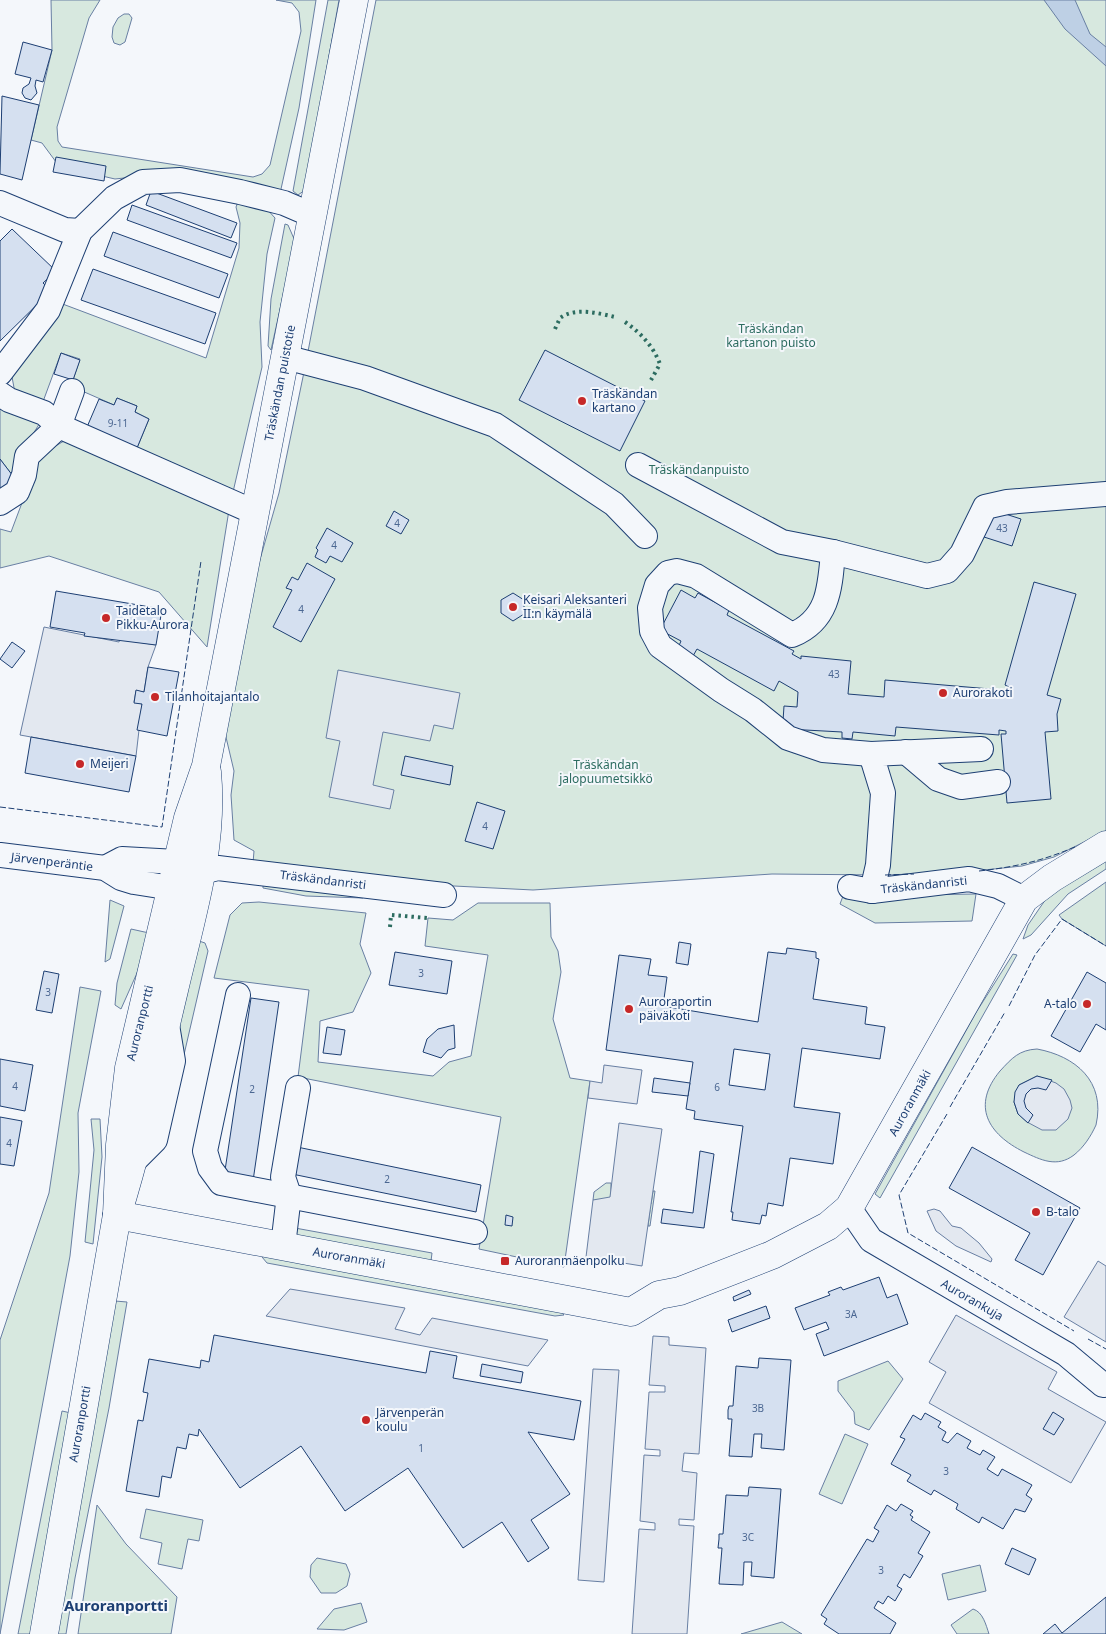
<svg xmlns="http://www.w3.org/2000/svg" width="1106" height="1634" viewBox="0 0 1106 1634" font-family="'Noto Sans',sans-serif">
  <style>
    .green { fill: #d7e8df; stroke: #687fa3 }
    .parking { fill: #e3e8f0; stroke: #687fa3 }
    .water { fill: #bed0e5; stroke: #687fa3 }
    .building { fill: #d5e0f0; stroke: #1d3f73; fill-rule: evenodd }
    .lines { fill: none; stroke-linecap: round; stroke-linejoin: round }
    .minor-casing { stroke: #1d3f73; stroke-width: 26 }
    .major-casing { stroke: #1d3f73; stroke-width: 29 }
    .minor { stroke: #f4f7fb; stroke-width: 24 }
    .major { stroke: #f4f7fb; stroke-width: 28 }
    .hedge { stroke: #2c6c60; stroke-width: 4; stroke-dasharray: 2.5 4; stroke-linecap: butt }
    .fence { stroke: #1d3f73; stroke-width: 1; stroke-dasharray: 6 2.5; stroke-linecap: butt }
    .poi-dot { fill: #c62828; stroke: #f4f7fb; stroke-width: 2 }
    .labels { text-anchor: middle; stroke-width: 4; stroke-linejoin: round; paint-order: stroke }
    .number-label { font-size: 10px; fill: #4b6792 }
    .park-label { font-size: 12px; fill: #2c6c60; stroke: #f4f7fb }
    .street-label { font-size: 12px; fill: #1d3f73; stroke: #f4f7fb }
    .poi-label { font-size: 12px; fill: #1d3f73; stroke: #f4f7fb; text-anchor: start }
    .quarter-label { font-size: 15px; font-weight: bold; fill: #1d3f73; stroke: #f4f7fb }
  </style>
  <rect width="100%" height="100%" fill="#f4f7fb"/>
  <!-- green -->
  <g class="green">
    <polygon points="51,0 100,0 89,18 57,127 58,141 62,147 253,177 262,174 270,165 301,31 299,12 292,3 276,0 316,0 299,108 279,198 142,176 115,179 59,166 42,143 31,140 52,50"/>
    <polygon points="328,0 339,0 305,190 298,195 293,191"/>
    <polygon points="376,0 1106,0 1106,831 1054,857 1022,866 965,872 885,875 772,874 533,890 454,886 338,875 253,863 254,851 234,840 231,795 234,771 225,733 249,598 279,493 304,372"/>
    <polygon points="124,14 129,14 132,18 125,42 120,45 114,43 112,37 113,27 118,18"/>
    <polygon points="238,202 266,208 275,218 267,254 260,322 262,367 233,492 137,448 149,419 135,412 137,406 117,398 114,405 73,387 73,380 80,359 61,353 41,407 15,393 12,377 60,303 206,358 239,248 240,223 236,207"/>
    <polygon points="285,224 288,225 295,241 271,350 268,346 271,299"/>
    <polygon points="9,408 41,421 27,444 16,480 0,459 0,409"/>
    <polygon points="64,441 229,510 207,647 159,592 49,556 0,568 0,529 11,532 40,455"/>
    <polygon points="1106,856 1106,869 1068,894 1031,935 1023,939 1028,925 1050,893"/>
    <polygon points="263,882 365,895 363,898 306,896 263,888"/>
    <polygon points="1106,882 1106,946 1062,919 1059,915"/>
    <polygon points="976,894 972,921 875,923 840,904 843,896"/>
    <polygon points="110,900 124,906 110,959 105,962"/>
    <polygon points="259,902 366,913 360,944 371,973 353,1012 320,1021 318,1062 433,1076 449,1062 471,1056 488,955 425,946 428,918 453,920 478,903 550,903 551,937 558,951 561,972 553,1019 570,1078 590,1081 564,1267 479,1249 501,1117 298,1077 309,990 214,978 230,915 242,903"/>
    <polygon points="131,929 149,933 137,973 121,1009 115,1005 117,983"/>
    <polygon points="196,940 205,943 208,951 183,1059 175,1022"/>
    <polygon points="1013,954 1017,955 880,1198 875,1194 977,1011"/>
    <polygon points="80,987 101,991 78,1113 79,1172 70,1256 0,1634 0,1340 49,1193"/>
    <path d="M1037,1049C1075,1056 1106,1081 1096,1125C1091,1136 1084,1147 1074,1155C1057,1168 1041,1160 1024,1152C988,1134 971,1106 1000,1071C1012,1058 1019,1050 1037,1049Z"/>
    <polygon points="91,1119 100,1119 102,1157 93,1244 85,1242 94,1150"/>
    <polygon points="606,1183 611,1183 611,1197 651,1204 653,1191 655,1191 650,1226 648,1226 650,1210 593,1200 594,1192"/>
    <polygon points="295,1228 432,1253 431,1261 296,1236"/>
    <polygon points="267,1255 558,1309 564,1315 555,1316 267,1263 262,1257"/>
    <polygon points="115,1301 127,1302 109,1408 75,1578 66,1634 55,1634"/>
    <polygon points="888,1361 903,1379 869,1430 855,1424 854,1412 838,1391 838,1381"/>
    <polygon points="62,1411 71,1413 31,1634 18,1634"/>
    <polygon points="845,1434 868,1444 842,1504 819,1494"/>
    <polygon points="97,1505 126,1544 177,1597 171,1634 78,1634"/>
    <polygon points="146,1509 203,1520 199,1541 188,1539 182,1569 158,1564 162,1543 140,1538"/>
    <polygon points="317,1558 346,1564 350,1574 347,1586 336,1593 321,1593 310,1577 311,1565"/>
    <polygon points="980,1565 986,1591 948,1600 942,1574"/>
    <polygon points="361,1603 367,1622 344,1630 317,1629 334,1609"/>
    <path d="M973,1609C983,1612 986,1625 989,1634H957L951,1625Z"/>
    <polygon points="782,1622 802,1634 741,1634"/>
  </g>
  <!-- parking -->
  <g class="parking">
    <polygon points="44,627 119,642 120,639 156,645 148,667 144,692 136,691 134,702 142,704 136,756 20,735"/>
    <polygon points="338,670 460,693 453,729 434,725 430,741 383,732 373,785 394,790 390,809 329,797 340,741 326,738"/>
    <polygon points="604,1065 642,1070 637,1104 588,1098 590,1081 602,1083"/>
    <polygon points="1037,1076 1056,1083 1064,1089 1070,1100 1072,1108 1068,1119 1056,1130 1042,1130 1027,1122 1018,1114 1014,1102 1019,1085"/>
    <polygon points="619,1123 662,1129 642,1266 586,1257 593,1200 610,1197"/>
    <polygon points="934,1209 940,1211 952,1226 961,1228 979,1243 992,1259 991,1262 956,1246 936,1231 927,1211"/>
    <polygon points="1098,1261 1106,1266 1106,1342 1064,1317"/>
    <polygon points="290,1289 405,1308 395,1329 420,1335 432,1318 548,1340 528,1366 266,1316"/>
    <polygon points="956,1315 1057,1372 1048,1389 1106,1422 1071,1483 929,1403 946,1372 929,1362"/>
    <polygon points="653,1336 669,1337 669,1345 706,1348 699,1454 684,1453 682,1471 697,1473 694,1520 679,1519 679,1525 694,1526 687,1634 632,1634 639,1529 655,1530 655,1523 640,1521 644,1455 660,1456 660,1450 645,1449 649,1392 665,1392 665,1386 649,1385"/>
    <polygon points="593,1369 619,1370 604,1582 578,1580"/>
  </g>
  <!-- water -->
  <polygon class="water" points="1044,0 1075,0 1090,34 1106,47 1106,66 1065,29"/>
  <!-- building -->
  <g class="building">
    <polygon points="23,42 52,50 43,82 36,80 35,86 37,93 31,100 25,98 22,93 23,88 29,84 31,78 15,74"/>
    <polygon points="2,96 39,105 22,180 0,174"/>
    <polygon points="56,157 106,166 104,181 53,172"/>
    <polygon points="151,191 237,223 231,238 146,205"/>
    <polygon points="132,205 237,243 231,258 127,220"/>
    <polygon points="12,229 56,271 43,283 51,291 0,341 0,241"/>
    <polygon points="113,232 228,274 219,298 104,256"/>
    <polygon points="93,269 216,313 205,344 81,300"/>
    <polygon points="545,350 645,401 620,451 519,400"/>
    <polygon points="61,353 80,360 73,380 54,374"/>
    <polygon points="117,398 137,406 135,412 149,419 137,448 87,427 99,399 114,405"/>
    <polygon points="0,459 16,480 0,493"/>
    <polygon points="993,510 1021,519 1012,546 984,537"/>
    <polygon points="394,511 409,520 401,534 386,526"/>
    <polygon points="327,528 353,543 342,562 330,556 326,563 315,557 318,550 316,548"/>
    <polygon points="307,563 335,579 301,642 273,627 292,590 286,588 292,577 298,580"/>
    <polygon points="1034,582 1076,594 1047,695 1061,699 1057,714 1058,731 1045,732 1051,799 1007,803 1001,734 1006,734 1006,731 999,730 999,735 896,727 895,736 853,732 852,739 842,738 842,732 787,729 787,721 783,721 784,706 797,707 798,692 779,681 774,691 697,649 693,656 678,648 681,641 660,630 681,590 695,598 698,593 729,610 727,615 794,651 792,654 801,659 801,656 851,661 848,694 884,697 885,680 1002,690 1002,696 1007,696 1009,687 1005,685"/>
    <polygon points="56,591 162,609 156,645 84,636 85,633 50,627"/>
    <polygon points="513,593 524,600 524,614 513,621 501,613 501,600"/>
    <polygon points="12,642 25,651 12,668 0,659"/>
    <polygon points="148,667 179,672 167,736 137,730 142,704 134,703 136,690 144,692"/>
    <polygon points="31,737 136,756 129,792 25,773"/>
    <polygon points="405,756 453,766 450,785 401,775"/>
    <polygon points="477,802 505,811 493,849 465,841"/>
    <polygon points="679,942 691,944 688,965 676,963"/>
    <path d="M787,948L816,952V958L819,959L813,999L867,1007L865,1024L885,1027L880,1059L802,1048L794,1107L840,1113L833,1164L790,1158L783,1206L768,1203L766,1216L762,1215L760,1224L732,1220L733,1212H731L743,1126L694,1119L695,1111L686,1109L693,1062L606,1050L619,955L651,959L648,975L667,977L663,1006L758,1022L768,952L786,954ZM734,1049L770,1054L765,1090L729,1085Z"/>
    <polygon points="395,952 452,961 447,994 389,985"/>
    <polygon points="44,971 59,974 52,1013 36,1010"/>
    <polygon points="1087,972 1106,983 1106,1030 1096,1024 1080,1052 1051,1036"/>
    <polygon points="251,998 279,1002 253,1181 224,1177"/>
    <polygon points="454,1025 455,1048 448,1050 441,1058 423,1052 427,1039 438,1029"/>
    <polygon points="327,1027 345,1030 341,1055 323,1053"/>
    <polygon points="0,1059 33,1065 25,1111 0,1106"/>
    <polygon points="1037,1076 1052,1080 1046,1090 1038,1088 1031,1089 1026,1094 1024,1101 1026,1108 1033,1115 1028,1123 1018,1114 1014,1102 1015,1092 1019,1085"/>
    <polygon points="654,1078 690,1083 688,1096 652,1092"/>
    <polygon points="0,1117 22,1121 14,1166 0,1164"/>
    <polygon points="297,1147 481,1185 476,1212 292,1174"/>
    <polygon points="972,1147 1080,1208 1043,1275 1015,1260 1030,1233 949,1188"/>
    <polygon points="700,1151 714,1154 704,1228 661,1223 663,1209 693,1213"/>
    <polygon points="506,1215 513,1217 512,1226 505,1225"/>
    <polygon points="879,1277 887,1298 897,1294 908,1324 824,1356 816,1334 829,1329 826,1322 804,1330 795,1308 830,1295 828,1292 841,1287 843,1290"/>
    <polygon points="749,1290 751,1294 734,1301 733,1297"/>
    <polygon points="766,1306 770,1318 732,1332 728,1320"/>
    <polygon points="214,1335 426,1373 430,1351 457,1356 453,1378 581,1401 574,1440 528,1432 570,1494 531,1520 549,1548 528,1562 502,1522 463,1548 408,1468 345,1511 301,1446 240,1488 199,1429 198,1436 189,1434 186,1449 177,1447 171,1478 162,1476 159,1497 126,1491 138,1420 143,1421 148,1393 143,1392 149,1359 200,1368 201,1360 209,1362"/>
    <polygon points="759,1358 791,1360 784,1450 761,1448 762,1434 754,1434 752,1457 729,1456 732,1419 728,1419 728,1410 729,1406 733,1406 736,1366 758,1368"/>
    <polygon points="482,1364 523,1372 521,1383 480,1376"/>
    <polygon points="1053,1412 1064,1419 1054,1435 1043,1429"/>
    <polygon points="925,1413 941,1422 938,1427 946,1432 942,1440 948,1443 957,1433 971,1441 967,1448 980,1455 983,1450 995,1457 987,1469 998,1476 1002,1469 1032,1485 1026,1495 1032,1499 1025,1512 1015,1509 1003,1529 982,1517 979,1523 956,1509 958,1504 934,1490 931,1495 907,1481 911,1475 891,1464 905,1439 900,1437 913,1415 921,1420"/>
    <polygon points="749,1487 781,1489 774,1578 751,1576 752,1562 744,1562 743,1585 719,1584 722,1548 718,1548 719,1539 719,1534 723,1534 726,1495 748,1496"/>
    <polygon points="901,1504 913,1511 910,1515 913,1517 911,1520 930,1532 918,1553 923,1556 910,1578 904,1574 897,1586 902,1589 895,1601 888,1596 883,1604 878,1601 874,1608 896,1623 890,1634 839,1634 824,1624 827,1619 821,1615 867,1539 873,1542 879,1531 874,1528 887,1505 896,1511"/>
    <polygon points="1012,1548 1036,1559 1029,1575 1005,1564"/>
    <polygon points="1106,1597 1106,1634 1043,1634 1055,1624 1062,1633"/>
  </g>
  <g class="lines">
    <!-- minor casing -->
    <g class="minor-casing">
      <g id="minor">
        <polyline points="0,203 65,230 80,231"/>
        <polyline points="285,357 365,378 495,425 614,504 645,536"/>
        <polyline points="0,373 48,310 80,231 114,198 143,182 180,180 240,192 284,203 312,215"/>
        <polyline points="0,394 9,400 44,413 59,426 72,391"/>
        <polyline points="638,465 782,542 833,552 927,576 947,571 962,554 985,507 1007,502 1106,494"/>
        <polyline points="0,503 17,492 24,475 27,456 59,426 254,512"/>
        <path d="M833,552C830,587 829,620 792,635L696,576L677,571L668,573L657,585L650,608L652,631L660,646L721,690L753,710L788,738L823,750L871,754"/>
        <polyline points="906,752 938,779 961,787 998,782"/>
        <polyline points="0,855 105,868 121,878 134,882 172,888 202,872 218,868 444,895"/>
        <polyline points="105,868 122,859 177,862 196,869"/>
        <polyline points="850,887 872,891 969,879 998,886 1024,899"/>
        <polyline points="872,891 878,865 883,793 871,754 981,749"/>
        <polyline points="238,995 205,1151 210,1168 221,1183 475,1232"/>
        <polyline points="134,1161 155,1140 173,1061 167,1025"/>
        <polyline points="849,1208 871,1240 1066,1354 1103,1385"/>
        <polyline points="283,1246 289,1195 283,1177 298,1088"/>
      </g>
    </g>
    <!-- major casing -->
    <g class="major-casing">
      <g id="major">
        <polyline points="117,1215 120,1145 129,1068 188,818 206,766 354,0"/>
        <polyline points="117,1215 631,1312 659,1295 680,1291 772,1255 828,1226 849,1208 1024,899 1052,878 1106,845"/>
        <path d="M44,1634L117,1215C140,1141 156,1065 174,990C191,917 214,847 207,772"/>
      </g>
    </g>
    <!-- minor -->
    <use href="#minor" class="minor"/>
    <!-- major -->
    <use href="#major" class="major"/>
    <!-- hedge -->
    <g class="hedge">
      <path d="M625,322C641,333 653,346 660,364L651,380"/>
      <path d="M555,329L560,318C575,307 598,313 615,317"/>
      <polyline points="390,927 391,915 428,918"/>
    </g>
    <!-- fence -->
    <g class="fence">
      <polyline points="0,807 162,827 201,561"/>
      <path d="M979,871C1015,867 1043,861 1077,846"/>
      <polyline points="885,875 914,874"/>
      <polyline points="1009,1006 1035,955 1062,919 1106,946"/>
      <polyline points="950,1107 1005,1012"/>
      <polyline points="947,1114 899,1195 908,1233 1074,1331"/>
      <polyline points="1088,1339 1106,1349"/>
    </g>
  </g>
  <!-- markers -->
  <g class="poi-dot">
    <circle cx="582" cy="401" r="5"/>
    <circle cx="513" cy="607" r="5"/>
    <circle cx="106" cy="618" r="5"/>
    <circle cx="943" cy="693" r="5"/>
    <circle cx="155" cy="697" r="5"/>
    <circle cx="80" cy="764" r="5"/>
    <circle cx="1087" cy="1004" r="5"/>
    <circle cx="629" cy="1009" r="5"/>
    <circle cx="1036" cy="1212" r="5"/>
    <rect x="500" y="1256" width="10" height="10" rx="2.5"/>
    <circle cx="366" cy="1420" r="5"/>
  </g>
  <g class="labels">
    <!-- number labels -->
    <g class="number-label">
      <text x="118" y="427">9-11</text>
      <text x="397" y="527">4</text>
      <text x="1002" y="532">43</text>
      <text x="334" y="549">4</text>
      <text x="301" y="613">4</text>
      <text x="834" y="678">43</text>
      <text x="485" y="830">4</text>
      <text x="421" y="977">3</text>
      <text x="48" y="996">3</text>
      <text x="15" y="1090">4</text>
      <text x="717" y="1091">6</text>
      <text x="252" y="1093">2</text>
      <text x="9" y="1147">4</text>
      <text x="387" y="1183">2</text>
      <text x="851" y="1318">3A</text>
      <text x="758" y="1412">3B</text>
      <text x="421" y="1452">1</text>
      <text x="946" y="1475">3</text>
      <text x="748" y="1541">3C</text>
      <text x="881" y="1574">3</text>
    </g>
    <!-- park labels -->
    <g class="park-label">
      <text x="771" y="333">Träskändan<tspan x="771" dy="14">kartanon puisto</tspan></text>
      <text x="699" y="474">Träskändanpuisto</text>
      <text x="606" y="769">Träskändan<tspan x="606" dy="14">jalopuumetsikkö</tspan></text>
    </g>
    <!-- street labels -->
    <g class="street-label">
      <text transform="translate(280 383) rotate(-79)" y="4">Träskändan puistotie</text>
      <text transform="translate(52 862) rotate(7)" y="4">Järvenperäntie</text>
      <text transform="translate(323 880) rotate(7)" y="4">Träskändanristi</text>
      <text transform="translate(924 885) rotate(-6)" y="4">Träskändanristi</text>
      <text transform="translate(140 1023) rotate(-76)" y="4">Auroranportti</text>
      <text transform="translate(910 1103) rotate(-61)" y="4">Auroranmäki</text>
      <text transform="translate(349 1258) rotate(10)" y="4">Auroranmäki</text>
      <text transform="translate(972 1300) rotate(30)" y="4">Aurorankuja</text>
      <text transform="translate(80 1424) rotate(-80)" y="4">Auroranportti</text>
    </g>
    <!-- poi labels -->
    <g class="poi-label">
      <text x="592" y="398">Träskändan<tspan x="592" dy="14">kartano</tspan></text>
      <text x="523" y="604">Keisari Aleksanteri<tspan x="523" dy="14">II:n käymälä</tspan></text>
      <text x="116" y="615">Taidetalo<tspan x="116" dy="14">Pikku-Aurora</tspan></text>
      <text x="953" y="697">Aurorakoti</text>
      <text x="165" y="701">Tilanhoitajantalo</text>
      <text x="90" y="768">Meijeri</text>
      <text x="639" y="1006">Auroraportin<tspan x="639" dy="14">päiväkoti</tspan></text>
      <text x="1077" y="1008" text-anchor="end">A-talo</text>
      <text x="1046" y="1216">B-talo</text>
      <text x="515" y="1265">Auroranmäenpolku</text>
      <text x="376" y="1417">Järvenperän<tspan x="376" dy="14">koulu</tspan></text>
    </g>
    <!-- quarter labels -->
    <g class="quarter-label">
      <text x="116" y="1611">Auroranportti</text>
    </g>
  </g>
</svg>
